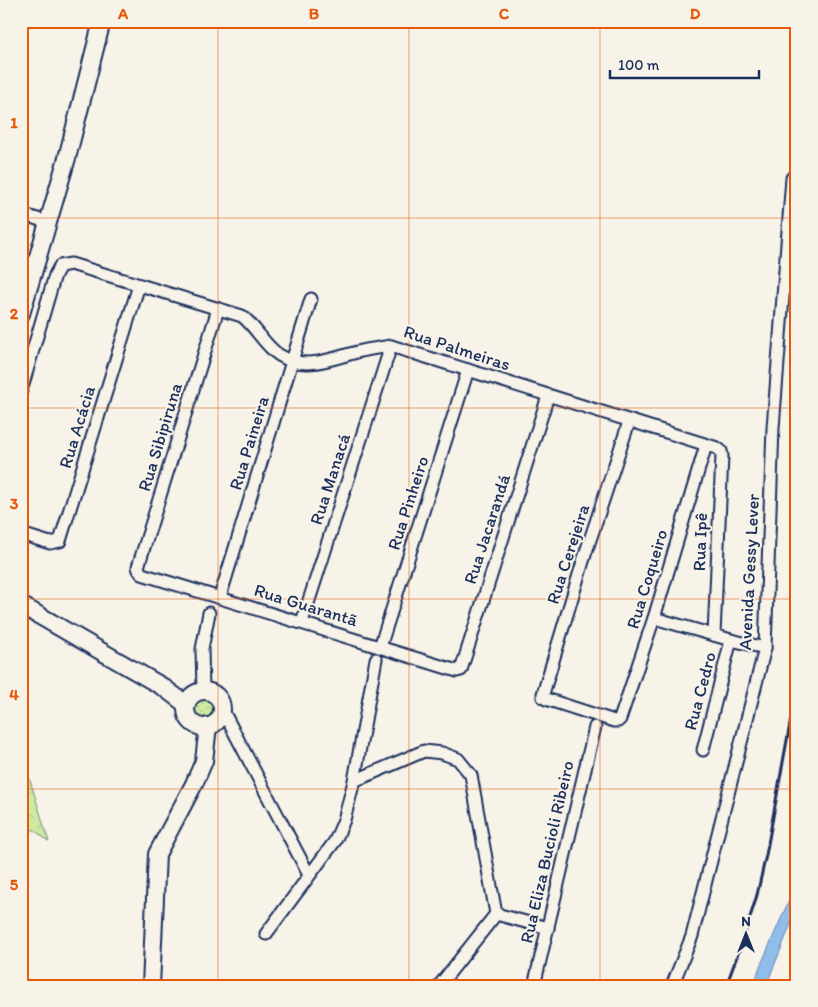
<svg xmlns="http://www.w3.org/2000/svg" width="818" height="1007" viewBox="0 0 818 1007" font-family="Itim,sans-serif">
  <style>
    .grass { fill: url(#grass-dots); stroke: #748c80 }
    .forest { fill: url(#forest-crowns); stroke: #748c80 }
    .water { fill: #90bdea; stroke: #6184b2 }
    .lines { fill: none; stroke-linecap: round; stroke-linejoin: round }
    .street-casing { stroke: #1b2f5e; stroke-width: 15 }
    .secondary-casing { stroke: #1b2f5e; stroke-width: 20 }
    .street { stroke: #f7f3e8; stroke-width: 11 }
    .secondary { stroke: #f7f3e8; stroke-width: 16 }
    .rail { stroke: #1b2f5e; stroke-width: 3 }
    .grid { fill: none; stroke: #e8590c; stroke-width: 1; stroke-opacity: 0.55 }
    .labels { text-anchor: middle; stroke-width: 4; stroke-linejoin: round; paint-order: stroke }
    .street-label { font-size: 18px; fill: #1b2f5e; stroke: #f7f3e8 }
    .neatline { fill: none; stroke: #e8590c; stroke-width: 2 }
    .grid-label { font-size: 16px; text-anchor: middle; font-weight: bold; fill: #e8590c }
  </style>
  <defs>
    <pattern id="grass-dots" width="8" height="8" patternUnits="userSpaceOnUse" patternTransform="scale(1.25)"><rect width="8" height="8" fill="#cdeaa1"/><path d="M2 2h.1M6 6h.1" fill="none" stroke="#afc98d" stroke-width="1.8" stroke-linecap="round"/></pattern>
    <pattern id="forest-crowns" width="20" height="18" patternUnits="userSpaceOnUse" patternTransform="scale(1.25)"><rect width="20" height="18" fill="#cdeaa1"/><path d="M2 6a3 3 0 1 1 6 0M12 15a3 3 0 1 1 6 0" fill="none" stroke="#afc98d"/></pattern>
  </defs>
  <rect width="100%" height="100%" fill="#f7f3e8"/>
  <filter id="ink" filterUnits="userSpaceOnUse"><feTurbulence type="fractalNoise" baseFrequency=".02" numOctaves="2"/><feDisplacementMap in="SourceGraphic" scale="10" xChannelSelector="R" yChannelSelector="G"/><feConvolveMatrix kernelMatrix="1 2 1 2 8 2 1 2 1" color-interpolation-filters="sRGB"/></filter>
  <g filter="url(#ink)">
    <!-- grass -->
    <circle class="grass" cx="205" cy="709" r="12"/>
    <!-- forest -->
    <polygon class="forest" points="21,759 25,764 49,842 33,829 21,846"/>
    <!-- water -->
    <polygon class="water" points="797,882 797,909 766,986 754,986 759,969"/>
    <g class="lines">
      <!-- street casing -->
      <g class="street-casing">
        <g id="street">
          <polyline points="21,214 47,222"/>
          <polyline points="218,309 138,567 139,570 142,574 457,671 461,670 548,396"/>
          <path d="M21,391L55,275L60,266L71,264L242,316C256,327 264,345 279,355C305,371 330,359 357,352C368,349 379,348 391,346L717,448L721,451L722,456L714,635"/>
          <polyline points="629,422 584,558 543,694 543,697 546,699 614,721 618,721 620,719 654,618 706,445"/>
          <polyline points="21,534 50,543 60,541 139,285"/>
          <polyline points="220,597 311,299"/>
          <polyline points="654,618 731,640 765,648"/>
          <polyline points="302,622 391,346"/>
          <polyline points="380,647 468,370"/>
          <polyline points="203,691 202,649 209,613"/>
          <polyline points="222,709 309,875"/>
          <polyline points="703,750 731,640"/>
          <polyline points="354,781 424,751 442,753 458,759 471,775 496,914 439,986"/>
          <polyline points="496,914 548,928"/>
          <polyline points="266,934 335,841 344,820 354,781 376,659"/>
          <polyline points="534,986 595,727"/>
          <polyline points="672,986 692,936 765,648 773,428 792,178"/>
        </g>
      </g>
      <!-- secondary casing -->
      <g class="secondary-casing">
        <g id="secondary">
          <polyline points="21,314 67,158 102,21"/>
          <polyline points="21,605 163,687 187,705"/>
          <circle cx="204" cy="709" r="18"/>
          <polyline points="151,986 157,854 194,784 204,761 208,726"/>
        </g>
      </g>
      <!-- street -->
      <use href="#street" class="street"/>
      <!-- secondary -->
      <use href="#secondary" class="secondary"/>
      <!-- rail -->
      <polyline class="rail" points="726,986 743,940 757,895 766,855 792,713 797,676"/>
    </g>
  </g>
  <!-- grid -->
  <path class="grid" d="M218,21V986M409,21V986M600,21V986M21,218H797M21,408H797M21,599H797M21,789H797"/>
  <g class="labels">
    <!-- street labels -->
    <g class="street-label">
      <text transform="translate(457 348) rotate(18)" y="6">Rua Palmeiras</text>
      <text transform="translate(77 427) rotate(-73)" y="6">Rua Acácia</text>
      <text transform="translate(160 437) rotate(-73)" y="6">Rua Sibipiruna</text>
      <text transform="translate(249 443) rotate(-73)" y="6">Rua Paineira</text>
      <text transform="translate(330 479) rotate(-72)" y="6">Rua Manacá</text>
      <text transform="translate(408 503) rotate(-72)" y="6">Rua Pinheiro</text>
      <text transform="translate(487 529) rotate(-72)" y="6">Rua Jacarandá</text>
      <text transform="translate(700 542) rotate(-88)" y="6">Rua Ipê</text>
      <text transform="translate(568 554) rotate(-72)" y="6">Rua Cerejeira</text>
      <text transform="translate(749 572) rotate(-87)" y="6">Avenida Gessy Lever</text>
      <text transform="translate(647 579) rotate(-73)" y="6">Rua Coqueiro</text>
      <text transform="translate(306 605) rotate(17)" y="6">Rua Guarantã</text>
      <text transform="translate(700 691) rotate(-75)" y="6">Rua Cedro</text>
      <text transform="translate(547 852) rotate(-77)" y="6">Rua Eliza Bucioli Ribeiro</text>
    </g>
  </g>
  <!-- margin -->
  <rect width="818" height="1007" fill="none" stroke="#f7f3e8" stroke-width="55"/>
  <!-- north arrow -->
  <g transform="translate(746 934)" stroke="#f7f3e8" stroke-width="4" paint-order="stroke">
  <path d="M0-4L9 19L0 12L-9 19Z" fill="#1b2f5e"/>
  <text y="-8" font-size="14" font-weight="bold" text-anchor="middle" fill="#1b2f5e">N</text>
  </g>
  <!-- scale -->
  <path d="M610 70v8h149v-8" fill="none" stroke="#1b2f5e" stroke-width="2.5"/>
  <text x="618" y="70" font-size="15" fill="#1b2f5e" stroke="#f7f3e8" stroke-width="4" paint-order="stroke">100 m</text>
  <rect x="28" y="28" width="762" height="952" class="neatline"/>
  <g class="grid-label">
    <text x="123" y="19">A</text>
    <text x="314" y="19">B</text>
    <text x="504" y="19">C</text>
    <text x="695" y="19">D</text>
    <text x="14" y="128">1</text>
    <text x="14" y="319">2</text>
    <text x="14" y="509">3</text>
    <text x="14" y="700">4</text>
    <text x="14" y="890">5</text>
  </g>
</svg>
